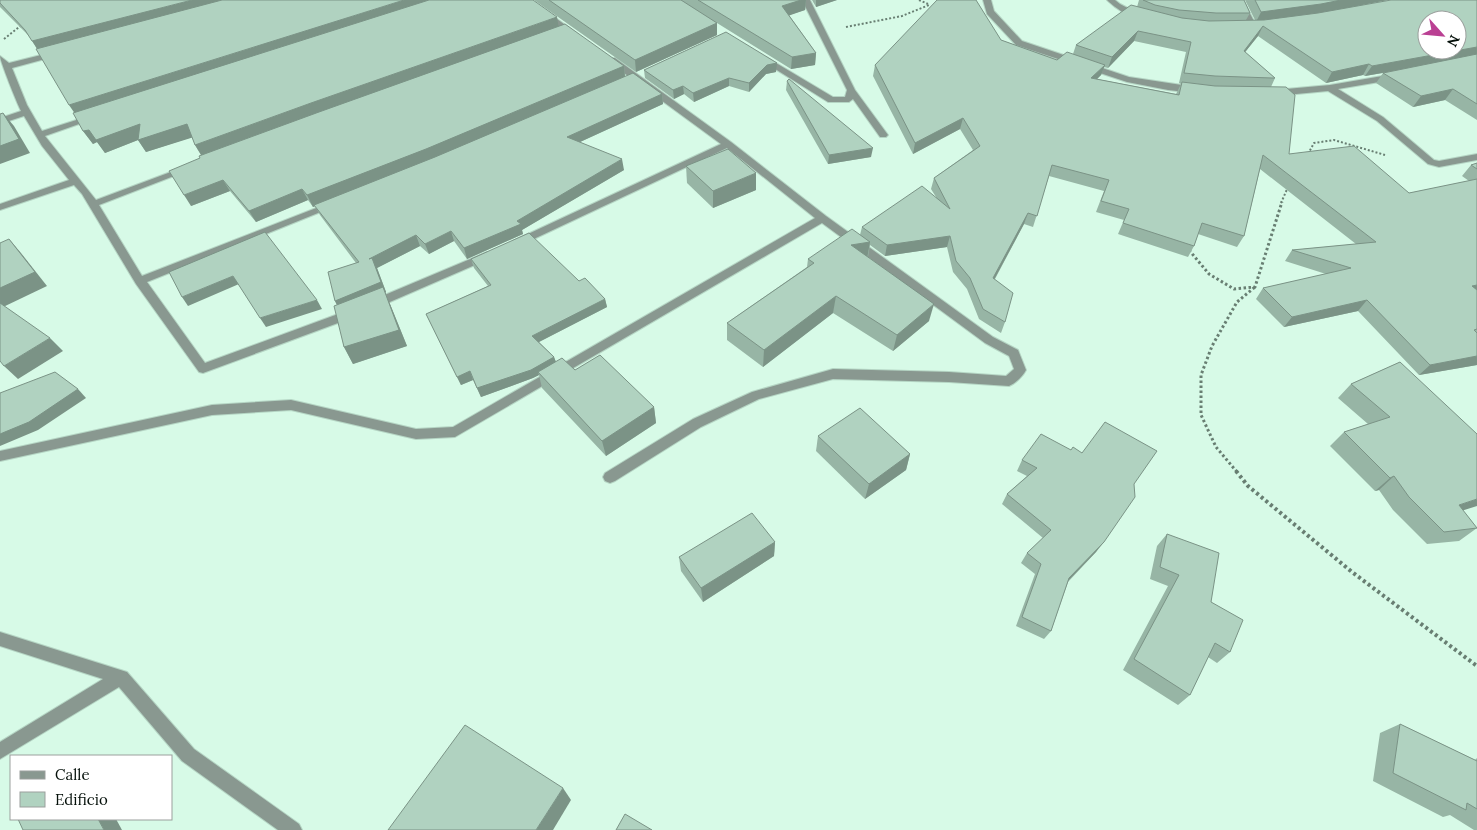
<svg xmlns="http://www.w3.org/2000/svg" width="1477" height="830" viewBox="0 0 1477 830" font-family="Lora,serif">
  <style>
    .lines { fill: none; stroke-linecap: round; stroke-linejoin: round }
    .minor-casing { stroke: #b5d5c4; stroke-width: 2 }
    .path-far2 { stroke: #687e72; stroke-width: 2; stroke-dasharray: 2 2; stroke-linecap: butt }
    .path-far1 { stroke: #687e72; stroke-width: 3; stroke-dasharray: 2.5 2.5; stroke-linecap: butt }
    .path { stroke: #687e72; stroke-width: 4; stroke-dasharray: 3 3; stroke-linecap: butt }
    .minor { fill: #899890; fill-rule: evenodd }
    .wall { fill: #97b5a5; fill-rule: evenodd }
    .shaded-wall { fill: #7b9386 }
    .building { fill: #b0d2c0; stroke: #7b9386; fill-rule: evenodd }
  </style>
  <rect width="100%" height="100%" fill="#d7fae7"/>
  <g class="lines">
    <!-- minor casing -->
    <g class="minor-casing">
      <g id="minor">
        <polygon points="522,0 531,0 579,35 572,37"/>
        <polygon points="802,0 810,0 855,90 888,135 886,137 880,137 853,99 849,102 828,102 759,59 766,57 833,97 845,97 847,90"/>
        <polygon points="983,0 991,0 994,11 1022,41 1129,77 1195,87 1199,90 1195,93 1168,90 1127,82 1016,45 987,14"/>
        <path d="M1107,0H1115L1120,4L1143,16C1134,22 1114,7 1107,0Z"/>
        <polygon points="1235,0 1243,0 1257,27 1256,29 1250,29"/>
        <path d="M57,51H60V55L12,68L27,105L42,131L92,115L95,114L99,117L45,136L96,200L184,167H190L192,169L99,205L142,276L329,203L333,202L338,205L147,282L205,363L349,310H357L359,313L357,316L203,373L199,372L136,284L82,194L74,185L0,210V204L69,180L42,146L24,116L0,124V118L21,111C17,103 0,61 0,56L9,63Z"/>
        <path d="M609,58H615L731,142L826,216L993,337L1018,350L1026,370C1023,376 1016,383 1009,386L949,382L833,379L759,399L701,427L615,481L610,483L605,481L603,477L605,473L693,419L752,392L833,369L949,372L1006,376L1014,369L1009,356L985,343L822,223L455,437L416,439L291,410L212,415L0,461V451L212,405L291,400L416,429L453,427L815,218L727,148L521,245H513L512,243L513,241L721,144L609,62Z"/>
        <polygon points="1394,74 1397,75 1397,79 1338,89 1383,117 1434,160 1439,161 1477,154 1477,160 1439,167 1428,164 1377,121 1328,91 1275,96 1271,93 1275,90 1330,85"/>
        <polygon points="487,252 491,254 492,256 491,258 376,308 372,309 366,305 368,302"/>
        <polygon points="0,632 127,672 194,749 299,824 302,830 278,830 182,761 119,687 0,759 0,742 103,679 0,646"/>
      </g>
    </g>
    <!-- path-far2 -->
    <g class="path-far2">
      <polyline points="919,0 928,4"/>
      <polyline points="846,27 902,16 929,5"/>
      <polyline points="4,39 23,24"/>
      <polyline points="1308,154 1314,143 1334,140 1385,155"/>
      <polyline points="1281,203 1288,187"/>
    </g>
    <!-- path-far1 -->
    <g class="path-far1">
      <polyline points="1189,250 1209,274 1234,289 1255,287 1282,202"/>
      <polyline points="1237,472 1216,447 1201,415 1201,375 1212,346 1237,302 1255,287"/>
    </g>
    <!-- path -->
    <polyline class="path" points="1236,471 1248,486 1352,572 1477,666"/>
    <!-- minor -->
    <use href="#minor" class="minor"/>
  </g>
  <!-- wall -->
  <g class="wall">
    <polygon points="0,0 559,27 624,66 625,76 662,94 663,104 580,142 624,170 522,230 523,234 467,259 454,241 429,254 420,246 377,268 386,292 385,293 390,304 407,346 353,364 344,347 337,305 335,301 356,263 320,215 315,206 313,207 308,200 256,222 230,191 191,206 201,155 195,145 192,137 146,152 138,140 105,153 97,142 93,144 83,131 75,113 37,49 30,37 0,7"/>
    <polygon points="534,0 806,0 805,10 789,15 816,53 815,65 791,69 717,23 717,35 636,72"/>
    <polygon points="812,0 837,0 816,7"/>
    <path d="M1139,0H1244L1250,13L1246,20H1255L1245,0H1388L1361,5L1477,0V120L1445,100L1413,107L1376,83L1383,73L1365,76L1363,75L1326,83L1258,36L1245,52L1275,78L1271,87L1289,154L1409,193L1469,181L1462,176L1471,165L1477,163V365L1419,375L1358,311L1284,327L1256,299L1263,288L1326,274L1285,261L1292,250L1356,244L1260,169L1244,236L1237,247L1198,234L1194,246L1188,257L1118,234L1124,220L1096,212L1104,191L1049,176L1033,227L1024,224L995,279L1005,322L1001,333L979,319L967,289L953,272L947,247L885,256L870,245L868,257L929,321L893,351L833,313L763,367L727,340V323L807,267L808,259L860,235L862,227L936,197L931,189L934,178L973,150L960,129L913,154L873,76L875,65L1001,40L1057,60L1073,54L1076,45L1137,7ZM1134,41L1186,52L1179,83L1181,84L1176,94L1097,79L1101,75L1104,67L1108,68Z"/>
    <polygon points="644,70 776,72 766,74 749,92 729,86 694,102 684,94 674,99 645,78"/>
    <polygon points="787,81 871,157 828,164 786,90"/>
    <polygon points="686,166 756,190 713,208 687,183"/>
    <polygon points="471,259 579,281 605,299 607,307 539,342 554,357 556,362 654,407 656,423 606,456 542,388 539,375 533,378 481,397 473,380 461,385 426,314 488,286 474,268"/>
    <polygon points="1400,362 1463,511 1477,528 1459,541 1427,544 1393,510 1379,490 1375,491 1330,446 1344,432 1368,424 1338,398 1351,384"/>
    <polygon points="818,436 910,454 906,470 865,499 816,451"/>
    <polygon points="1022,460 1134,484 1096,552 1068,582 1051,631 1044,639 1016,626 1035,574 1021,563 1027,553 1043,538 1002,504 1007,494 1027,476 1017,471"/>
    <polygon points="1167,534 1211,602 1230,652 1217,663 1208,657 1190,695 1178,705 1123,670 1168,586 1150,579 1157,546"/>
    <polygon points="775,542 774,556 703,602 681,571 679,557"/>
    <polygon points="1400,724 1475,760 1477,758 1477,830 1474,830 1450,815 1443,817 1373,781 1380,733"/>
  </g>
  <!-- shaded-wall -->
  <g class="shaded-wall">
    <polygon points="192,0 245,0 40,53 32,41"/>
    <polygon points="404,0 445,0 78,118 69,105"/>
    <polygon points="800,0 806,0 805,10 782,18 782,6"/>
    <polygon points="816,0 837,0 816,7"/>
    <polygon points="1341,0 1388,0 1316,14 1256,22 1261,12"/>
    <polygon points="557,17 559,29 203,158 195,145 311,103"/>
    <polygon points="717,23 717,35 636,72 635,60"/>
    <polygon points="1263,26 1258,36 1238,61 1244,51"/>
    <polygon points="1138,31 1134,41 1108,68 1112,57"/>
    <polygon points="1477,47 1477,56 1365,76 1372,66"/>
    <polygon points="816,53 815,65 791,69 792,57"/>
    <polygon points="777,63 776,72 766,74 749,92 749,83 767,65"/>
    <polygon points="1369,64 1363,75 1326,83 1332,72"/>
    <polygon points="1105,65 1101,75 1088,88 1091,78"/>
    <polygon points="624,66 625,77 430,160 313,207 307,195"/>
    <polygon points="729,78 729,86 694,102 693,93"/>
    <polygon points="683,86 684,94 674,99 673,90"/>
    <polygon points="1453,89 1445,100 1413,107 1421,96"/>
    <polygon points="662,94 663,104 569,147 567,137"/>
    <polygon points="3,113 14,126 30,153 0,164 0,146"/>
    <polygon points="963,118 960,129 913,154 915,143"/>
    <polygon points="140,124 187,124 194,137 146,152 138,140 105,153 97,142 93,144 83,131 89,130"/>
    <polygon points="873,148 871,157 828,164 829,155"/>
    <polygon points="622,159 624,170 522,230 523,234 467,259 464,248 517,221"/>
    <polygon points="756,173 756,190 713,208 713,191"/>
    <polygon points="223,180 230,191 191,206 184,195"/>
    <polygon points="302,189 308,200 256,222 249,211"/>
    <polygon points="1028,213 1024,224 989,289 993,278"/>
    <polygon points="451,231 454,241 429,254 425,244"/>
    <polygon points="416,235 420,246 377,268 386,292 385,293 390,304 407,346 353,364 344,347 340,311 335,301 369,259"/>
    <polygon points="950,236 947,247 885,256 887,245"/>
    <polygon points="9,239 21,253 47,286 1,308 0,306 0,288"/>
    <polygon points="870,242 867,259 851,245"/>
    <polygon points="233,276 239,284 188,306 182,297"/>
    <polygon points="1477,285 1477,293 1472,286"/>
    <polygon points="836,296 833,313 763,367 764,350"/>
    <polygon points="605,299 607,307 535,344 532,336"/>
    <polygon points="317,300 322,309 266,327 260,318"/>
    <polygon points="1367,300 1358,311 1284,327 1292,317"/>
    <polygon points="934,304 929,321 893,351 897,335"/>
    <polygon points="50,338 63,351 18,379 4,366"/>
    <polygon points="1477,356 1477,365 1419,375 1430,365"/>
    <polygon points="554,357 557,365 538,372 539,375 533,378 481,397 477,388"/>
    <polygon points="470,371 473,380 461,385 457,377"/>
    <polygon points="78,389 86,398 38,430 0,446 0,434"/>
    <polygon points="654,407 656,423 606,456 602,441"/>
    <polygon points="910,454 906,470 865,499 869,484"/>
    <polygon points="1394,476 1379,490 1375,491 1390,478"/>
    <polygon points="1477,499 1477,506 1442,517 1459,505"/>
    <polygon points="775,542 774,556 703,602 701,588"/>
    <polygon points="1104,542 1096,552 1062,587 1069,578"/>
    <polygon points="563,788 571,800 553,830 536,830"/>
    <polygon points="98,819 116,819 122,830 104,830"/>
  </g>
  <!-- building -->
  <g class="building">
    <polygon points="0,0 192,0 32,41 25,30 0,3"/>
    <polygon points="222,0 404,0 69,105 36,49"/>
    <polygon points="429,0 533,0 557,17 311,103 195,145 187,124 138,140 140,124 96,140 89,130 83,131 73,113"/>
    <polygon points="549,0 681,0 717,23 635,60"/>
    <polygon points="698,0 801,0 782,6 816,53 792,57"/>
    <polygon points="937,0 976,0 1001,40 1057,60 1067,52 1105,65 1091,78 1179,95 1182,82 1215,86 1286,87 1295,95 1289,154 1354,146 1409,193 1477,179 1477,285 1472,286 1477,290 1477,329 1474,330 1477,333 1477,356 1430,365 1367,300 1292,317 1263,288 1351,268 1292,250 1376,242 1263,155 1244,236 1202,223 1194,246 1123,223 1129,209 1101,201 1109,180 1052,165 1037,216 1028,213 993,278 1013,293 1005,322 983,309 970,278 956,261 950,236 887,245 862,227 922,186 950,209 934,178 980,146 963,118 915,143 875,65"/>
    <polygon points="1143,0 1244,0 1250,13 1216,13 1179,10 1155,5"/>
    <polygon points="1255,0 1341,0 1321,4 1261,12"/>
    <path d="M1391,0H1477V47L1372,66L1369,64L1332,72L1263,26L1244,51L1275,78H1272L1215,76L1184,73L1191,42L1138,31L1112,57L1076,45L1131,5L1182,18L1209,21L1264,20L1318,13ZM1427,20H1457V50H1427Z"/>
    <polygon points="565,24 624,66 426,149 307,195 302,189 249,211 223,180 184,195 169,171 200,158 199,156 319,112"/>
    <polygon points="726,32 777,63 767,65 749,83 729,78 693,93 683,86 673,90 644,70"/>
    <polygon points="1477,54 1477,104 1453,89 1421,96 1383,73"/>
    <polygon points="633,73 662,94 567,137 622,159 517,221 521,224 464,248 451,231 425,244 416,235 369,259 372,258 381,282 335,301 328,272 359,262 314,205 435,157"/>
    <polygon points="789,79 873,148 829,155 787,81"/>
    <polygon points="3,113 19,139 0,146 0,114"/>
    <polygon points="728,149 756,173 713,191 686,166"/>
    <polygon points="1477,163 1477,169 1471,165"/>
    <polygon points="852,229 870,242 851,245 934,304 897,335 836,296 764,350 727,323 814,263 808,259"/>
    <polygon points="265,232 317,300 260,318 233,276 182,297 169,272"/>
    <polygon points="529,233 579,281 585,278 605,299 532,336 554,357 531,370 477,388 470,371 457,377 426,314 491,285 471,259"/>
    <polygon points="9,239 35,272 0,288 0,243"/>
    <polygon points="383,287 399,330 344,347 334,306"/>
    <polygon points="0,303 50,338 4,366 0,361"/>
    <polygon points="600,355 654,407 602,441 538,372 562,358 575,370"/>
    <polygon points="1400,362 1477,434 1477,499 1459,505 1477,528 1444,532 1409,497 1394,476 1390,478 1344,432 1390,417 1351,384"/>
    <polygon points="55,372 78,389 29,422 0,434 0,393"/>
    <polygon points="860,408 910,454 869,484 818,436"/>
    <polygon points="1105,422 1157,451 1134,484 1135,497 1104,542 1069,578 1051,631 1022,617 1041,564 1027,553 1051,530 1007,494 1037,468 1022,460 1041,434 1071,450 1073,447 1082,453"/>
    <polygon points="752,513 775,542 701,588 679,557"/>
    <polygon points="1167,534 1219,553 1211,602 1243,620 1230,652 1215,643 1190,695 1134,659 1179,575 1160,567"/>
    <polygon points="1400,724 1477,761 1477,809 1467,803 1466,810 1393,773"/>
    <polygon points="465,725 563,788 536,830 388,830"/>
    <polygon points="625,814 652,830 616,830"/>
    <polygon points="18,819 98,819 104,830 23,830"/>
  </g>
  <!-- legend -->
  <rect x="10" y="755" width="162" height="65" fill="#ffffff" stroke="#9b9f9d"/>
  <rect x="20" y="771" width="25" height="8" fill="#899890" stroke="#9b9f9d"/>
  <text x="55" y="780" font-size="15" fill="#05100a">Calle</text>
  <rect x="20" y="792" width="25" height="15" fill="#b0d2c0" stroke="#9b9f9d"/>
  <text x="55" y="805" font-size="15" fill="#05100a">Edificio</text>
  <!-- north arrow -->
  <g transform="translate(1442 35) rotate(117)"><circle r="24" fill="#ffffff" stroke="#9b9f9d"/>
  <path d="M0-4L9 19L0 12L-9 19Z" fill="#ba4093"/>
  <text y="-8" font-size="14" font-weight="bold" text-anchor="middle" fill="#05100a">N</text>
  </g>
</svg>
